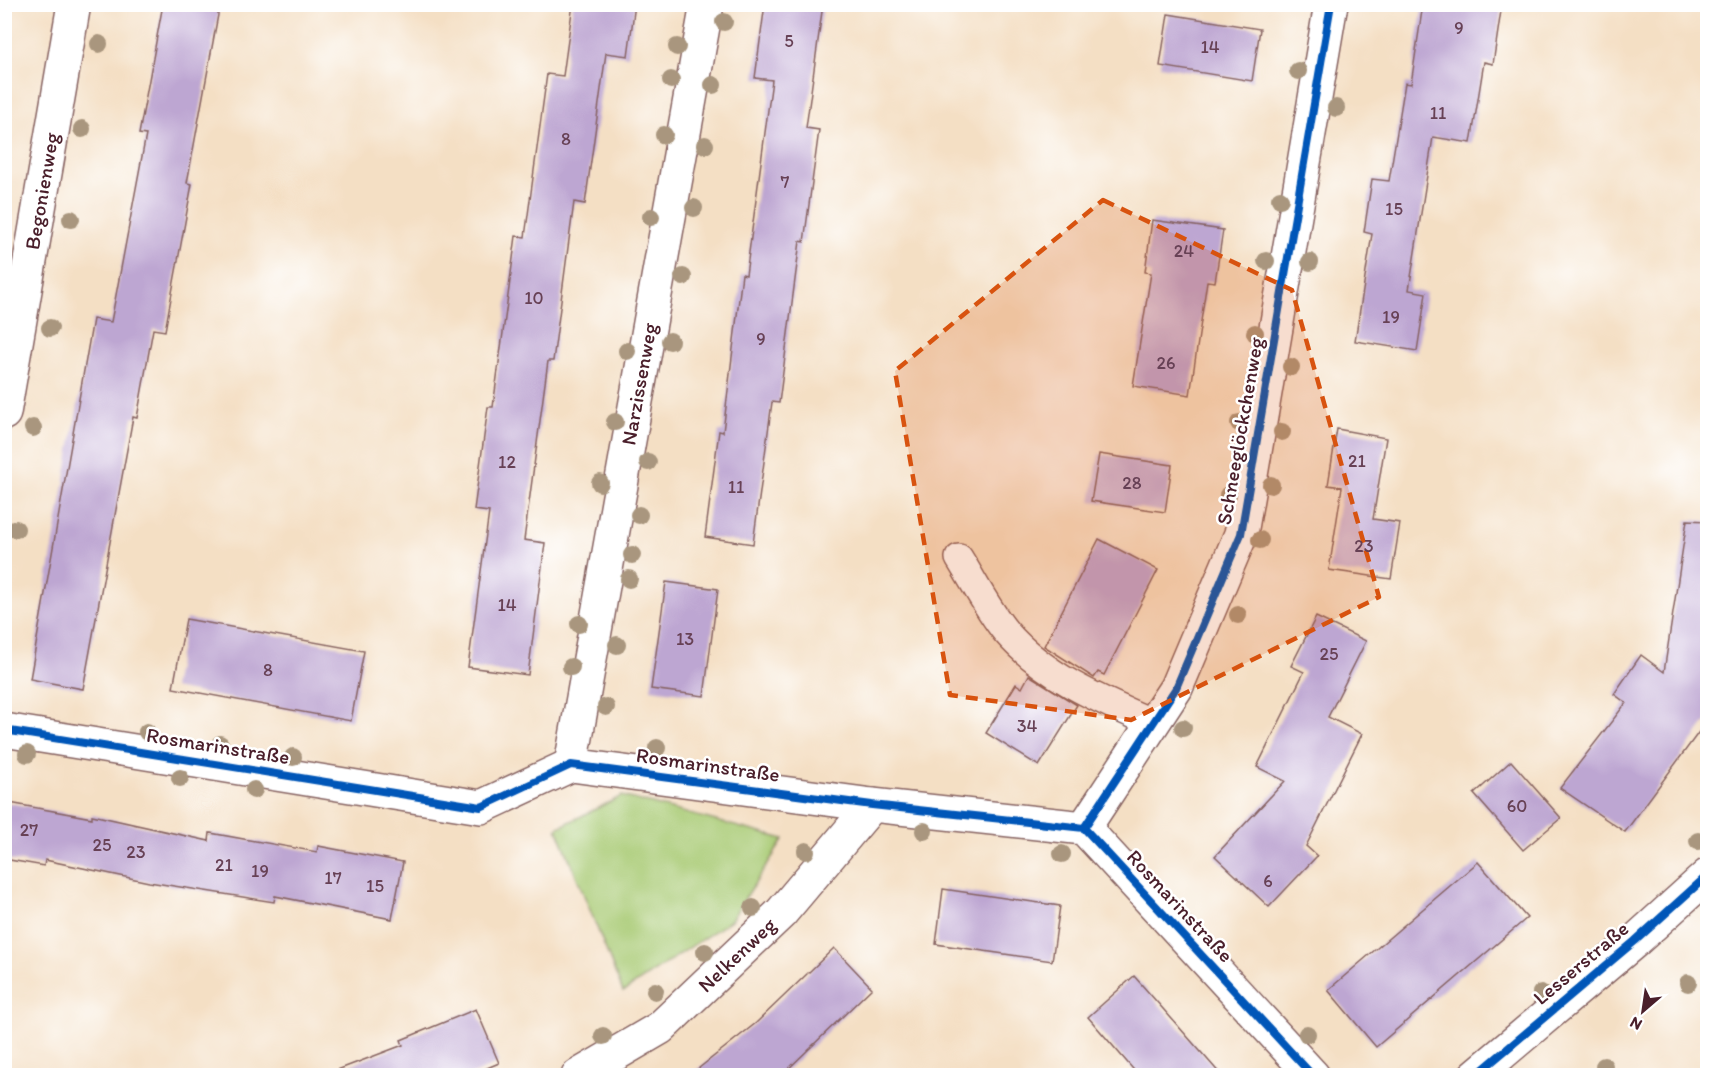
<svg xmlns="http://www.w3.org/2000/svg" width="1712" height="1080" viewBox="0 0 1712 1080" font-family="Itim,sans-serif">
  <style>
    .green { fill: #a8ca73; stroke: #79744f; stroke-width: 1.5 }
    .building { fill: #bda6d2 }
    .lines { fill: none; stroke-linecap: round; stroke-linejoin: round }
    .lane-casing { stroke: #866261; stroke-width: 30 }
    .street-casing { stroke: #866261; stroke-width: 36 }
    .secondary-casing { stroke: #866261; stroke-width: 36 }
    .lane { stroke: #fff; stroke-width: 27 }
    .street { stroke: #fff; stroke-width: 33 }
    .secondary { stroke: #fff; stroke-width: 33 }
    .cycleway-casing { stroke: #fff; stroke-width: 11 }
    .cycleway { stroke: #0057b8; stroke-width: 8 }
    .tree { fill: #a9967e }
    .marked { fill: #d8530f; fill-opacity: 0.2; stroke: #d8530f; stroke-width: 4.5; stroke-dasharray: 12 8; stroke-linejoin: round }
    .labels { text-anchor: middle; stroke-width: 5; stroke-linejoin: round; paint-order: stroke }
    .number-label { font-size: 18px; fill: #674155 }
    .street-label { font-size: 21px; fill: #4a1f2b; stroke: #fff }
  </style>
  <rect width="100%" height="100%" fill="#fff"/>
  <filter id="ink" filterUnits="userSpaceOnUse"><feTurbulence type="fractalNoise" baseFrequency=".0167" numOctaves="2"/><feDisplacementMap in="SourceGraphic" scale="12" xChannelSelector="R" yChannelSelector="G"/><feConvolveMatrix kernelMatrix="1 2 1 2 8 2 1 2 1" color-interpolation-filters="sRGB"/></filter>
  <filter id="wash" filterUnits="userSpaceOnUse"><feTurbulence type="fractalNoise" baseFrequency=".008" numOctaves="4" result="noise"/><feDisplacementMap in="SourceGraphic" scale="24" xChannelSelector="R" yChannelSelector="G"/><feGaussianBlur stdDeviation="1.35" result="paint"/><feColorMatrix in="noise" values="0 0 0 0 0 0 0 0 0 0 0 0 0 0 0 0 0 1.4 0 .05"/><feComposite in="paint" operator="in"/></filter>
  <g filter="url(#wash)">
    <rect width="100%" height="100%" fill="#f4dfc4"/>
    <!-- green -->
    <polygon class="green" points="622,796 784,839 731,920 623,992 557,828"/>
    <g id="blocks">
      <!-- building -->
      <g class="building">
        <polygon points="163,4 220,4 187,183 192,184 165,331 153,329 137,418 133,417 83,689 30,679 93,319 111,322 146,135 139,134"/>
        <polygon points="573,4 635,4 628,56 606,53 585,204 574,202 553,361 548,361 524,540 545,543 528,675 468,667 489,512 474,510 488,407 493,407 516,236 525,237 547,74 563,76"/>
        <polygon points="765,4 823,4 806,128 819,130 804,242 800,241 779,403 772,402 753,544 705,537 719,431 723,432 742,274 746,275 772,80 755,78"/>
        <polygon points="1423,4 1502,4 1493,64 1484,62 1471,143 1433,137 1409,290 1426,293 1417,351 1355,341 1372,234 1364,232 1372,179 1389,181 1405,83 1411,84"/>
        <polygon points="1168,14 1260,29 1252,81 1160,66"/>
        <polygon points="1152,220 1223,230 1215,282 1207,281 1190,395 1133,386 1151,273 1145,272"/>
        <polygon points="1337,429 1386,438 1373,519 1400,523 1391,579 1329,570 1342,487 1328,485"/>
        <polygon points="1099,454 1172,465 1165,512 1091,501"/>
        <polygon points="1687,520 1707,521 1707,721 1625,832 1560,788 1626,703 1614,694 1641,655 1664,672"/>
        <polygon points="1099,539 1158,570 1104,675 1098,672 1094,678 1044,646"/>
        <polygon points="666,582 718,589 704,696 651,689"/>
        <polygon points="1316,617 1366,641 1328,717 1362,734 1306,846 1317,856 1269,907 1215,856 1285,781 1257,767 1304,672 1291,666"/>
        <polygon points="186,619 364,651 351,721 173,688"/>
        <polygon points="1029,675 1077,705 1039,766 986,733 1016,684 1022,688"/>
        <polygon points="1511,761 1561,818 1523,850 1474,794"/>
        <polygon points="4,802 92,818 92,815 209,841 210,833 317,852 318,846 403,862 392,919 275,896 274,902 149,882 45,860 44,866 4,859"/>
        <polygon points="1478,862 1527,918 1376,1047 1328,990"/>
        <polygon points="943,889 1060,906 1052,961 936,944"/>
        <polygon points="834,948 872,988 781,1076 689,1076 756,1023"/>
        <polygon points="1134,976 1171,1018 1222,1076 1139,1076 1088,1017"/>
        <polygon points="476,1009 499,1063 468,1076 333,1076 332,1072 403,1045 401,1040"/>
      </g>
    </g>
  </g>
  <g filter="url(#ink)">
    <use href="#blocks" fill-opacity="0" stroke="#866261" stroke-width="1.5"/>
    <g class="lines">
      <!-- lane casing -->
      <g class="lane-casing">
        <path id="lane" d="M959,558C974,582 988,610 1006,632C1045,677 1100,700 1153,723"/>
      </g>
      <!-- street casing -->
      <g class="street-casing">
        <g id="street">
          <path id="s1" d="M4,413L74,4"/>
          <polyline points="4,730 481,807 571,765 872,805 1084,828 1313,1076"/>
          <path id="s2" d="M571,765L707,4"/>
          <polyline points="1084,828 1176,688 1241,534 1331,4"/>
          <path id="s3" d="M578,1076L660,1028L781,913L872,805"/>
        </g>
      </g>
      <!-- secondary casing -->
      <g class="secondary-casing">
        <polyline id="secondary" points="1475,1076 1635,941 1708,875"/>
      </g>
      <!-- lane -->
      <use href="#lane" class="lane"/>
      <!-- street -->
      <use href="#street" class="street"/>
      <!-- secondary -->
      <use href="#secondary" class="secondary"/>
      <!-- cycleway casing -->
      <g class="cycleway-casing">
        <g id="cycleway">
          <polyline points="4,730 481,807 571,765 872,805 1084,828 1313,1076"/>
          <polyline points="1084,828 1176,688 1241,534 1331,4"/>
          <polyline points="1475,1076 1635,941 1708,875"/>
        </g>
      </g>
      <!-- cycleway -->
      <use href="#cycleway" class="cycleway"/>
    </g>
    <!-- trees -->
    <g class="tree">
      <circle cx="724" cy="22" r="9"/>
      <circle cx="99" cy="44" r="9"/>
      <circle cx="677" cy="47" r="9"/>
      <circle cx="1298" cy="71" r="9"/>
      <circle cx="671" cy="80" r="9"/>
      <circle cx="713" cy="85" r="9"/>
      <circle cx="1336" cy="108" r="9"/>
      <circle cx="82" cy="129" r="9"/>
      <circle cx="664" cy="135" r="9"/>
      <circle cx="705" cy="145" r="9"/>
      <circle cx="1280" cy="199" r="9"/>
      <circle cx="694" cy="208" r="9"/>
      <circle cx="651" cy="217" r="9"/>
      <circle cx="71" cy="219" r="9"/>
      <circle cx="1266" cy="261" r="9"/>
      <circle cx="1310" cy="262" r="9"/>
      <circle cx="683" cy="277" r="9"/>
      <circle cx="50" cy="328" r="9"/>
      <circle cx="1255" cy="333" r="9"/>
      <circle cx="670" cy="341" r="9"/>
      <circle cx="627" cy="351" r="9"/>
      <circle cx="1291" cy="367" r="9"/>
      <circle cx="615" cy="422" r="9"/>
      <circle cx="1239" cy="423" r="9"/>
      <circle cx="33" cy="428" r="9"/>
      <circle cx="1282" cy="432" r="9"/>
      <circle cx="648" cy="462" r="9"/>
      <circle cx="600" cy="483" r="9"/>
      <circle cx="1271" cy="485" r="9"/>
      <circle cx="1228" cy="495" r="9"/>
      <circle cx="639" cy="515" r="9"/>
      <circle cx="16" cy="529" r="9"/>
      <circle cx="1260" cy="540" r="9"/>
      <circle cx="632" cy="555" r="9"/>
      <circle cx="629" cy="579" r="9"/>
      <circle cx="1238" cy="615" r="9"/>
      <circle cx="579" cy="624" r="9"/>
      <circle cx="617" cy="645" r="9"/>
      <circle cx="571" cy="667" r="9"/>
      <circle cx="606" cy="707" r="9"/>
      <circle cx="1183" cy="728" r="9"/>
      <circle cx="147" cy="732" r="9"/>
      <circle cx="220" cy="744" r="9"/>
      <circle cx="657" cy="748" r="9"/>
      <circle cx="27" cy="754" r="9"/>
      <circle cx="293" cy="757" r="9"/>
      <circle cx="180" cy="778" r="9"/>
      <circle cx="254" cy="790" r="9"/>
      <circle cx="924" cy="831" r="9"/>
      <circle cx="1698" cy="841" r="9"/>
      <circle cx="806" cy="851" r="9"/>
      <circle cx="1062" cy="854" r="9"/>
      <circle cx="753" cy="908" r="9"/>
      <circle cx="705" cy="952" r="9"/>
      <circle cx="1688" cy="983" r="9"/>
      <circle cx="655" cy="991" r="9"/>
      <circle cx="1541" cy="993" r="9"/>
      <circle cx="1307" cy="1034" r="9"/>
      <circle cx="603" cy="1036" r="9"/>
      <circle cx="1604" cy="1066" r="9"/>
    </g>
  </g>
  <!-- marked area -->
  <path class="marked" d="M1103,200L1292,290L1379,597L1131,720L950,695L895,371Z"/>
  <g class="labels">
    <!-- number labels -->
    <g class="number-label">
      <text x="1459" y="34">9</text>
      <text x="789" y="47">5</text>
      <text x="1210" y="53">14</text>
      <text x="1438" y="119">11</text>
      <text x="566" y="145">8</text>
      <text x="785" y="188">7</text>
      <text x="1394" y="215">15</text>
      <text x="1184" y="257">24</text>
      <text x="534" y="304">10</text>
      <text x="1391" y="323">19</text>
      <text x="761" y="345">9</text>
      <text x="1166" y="369">26</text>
      <text x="1357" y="467">21</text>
      <text x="507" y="468">12</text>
      <text x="1132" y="489">28</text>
      <text x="736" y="493">11</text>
      <text x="1364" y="552">23</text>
      <text x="507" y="611">14</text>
      <text x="685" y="645">13</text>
      <text x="1329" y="660">25</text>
      <text x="268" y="676">8</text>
      <text x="1027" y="732">34</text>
      <text x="1517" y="812">60</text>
      <text x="29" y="836">27</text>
      <text x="102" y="851">25</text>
      <text x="136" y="858">23</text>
      <text x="224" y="871">21</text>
      <text x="260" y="877">19</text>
      <text x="333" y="884">17</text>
      <text x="1268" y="887">6</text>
      <text x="375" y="892">15</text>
    </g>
    <!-- street labels -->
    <g class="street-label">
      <text dy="7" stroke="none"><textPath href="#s1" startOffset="225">Begonienweg</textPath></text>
      <text dy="7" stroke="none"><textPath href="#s2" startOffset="387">Narzissenweg</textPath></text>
      <text transform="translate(1240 431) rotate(-80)" y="7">Schneeglöckchenweg</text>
      <text transform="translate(218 746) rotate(9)" y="7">Rosmarinstraße</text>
      <text transform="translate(708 765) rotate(8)" y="7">Rosmarinstraße</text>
      <text transform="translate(1180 906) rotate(47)" y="7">Rosmarinstraße</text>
      <text dy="7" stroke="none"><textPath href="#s3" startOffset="201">Nelkenweg</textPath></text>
      <text transform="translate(1581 963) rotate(-40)" y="7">Lesserstraße</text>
    </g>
  </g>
  <!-- margin -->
  <rect width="1712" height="1080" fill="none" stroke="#fff" stroke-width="24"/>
  <!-- north arrow -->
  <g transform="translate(1643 1011) rotate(209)" stroke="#ffffff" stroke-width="4.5" paint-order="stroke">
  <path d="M0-4.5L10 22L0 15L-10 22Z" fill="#4a1f2b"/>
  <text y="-9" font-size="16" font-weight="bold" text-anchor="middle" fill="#4a1f2b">N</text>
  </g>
</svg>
